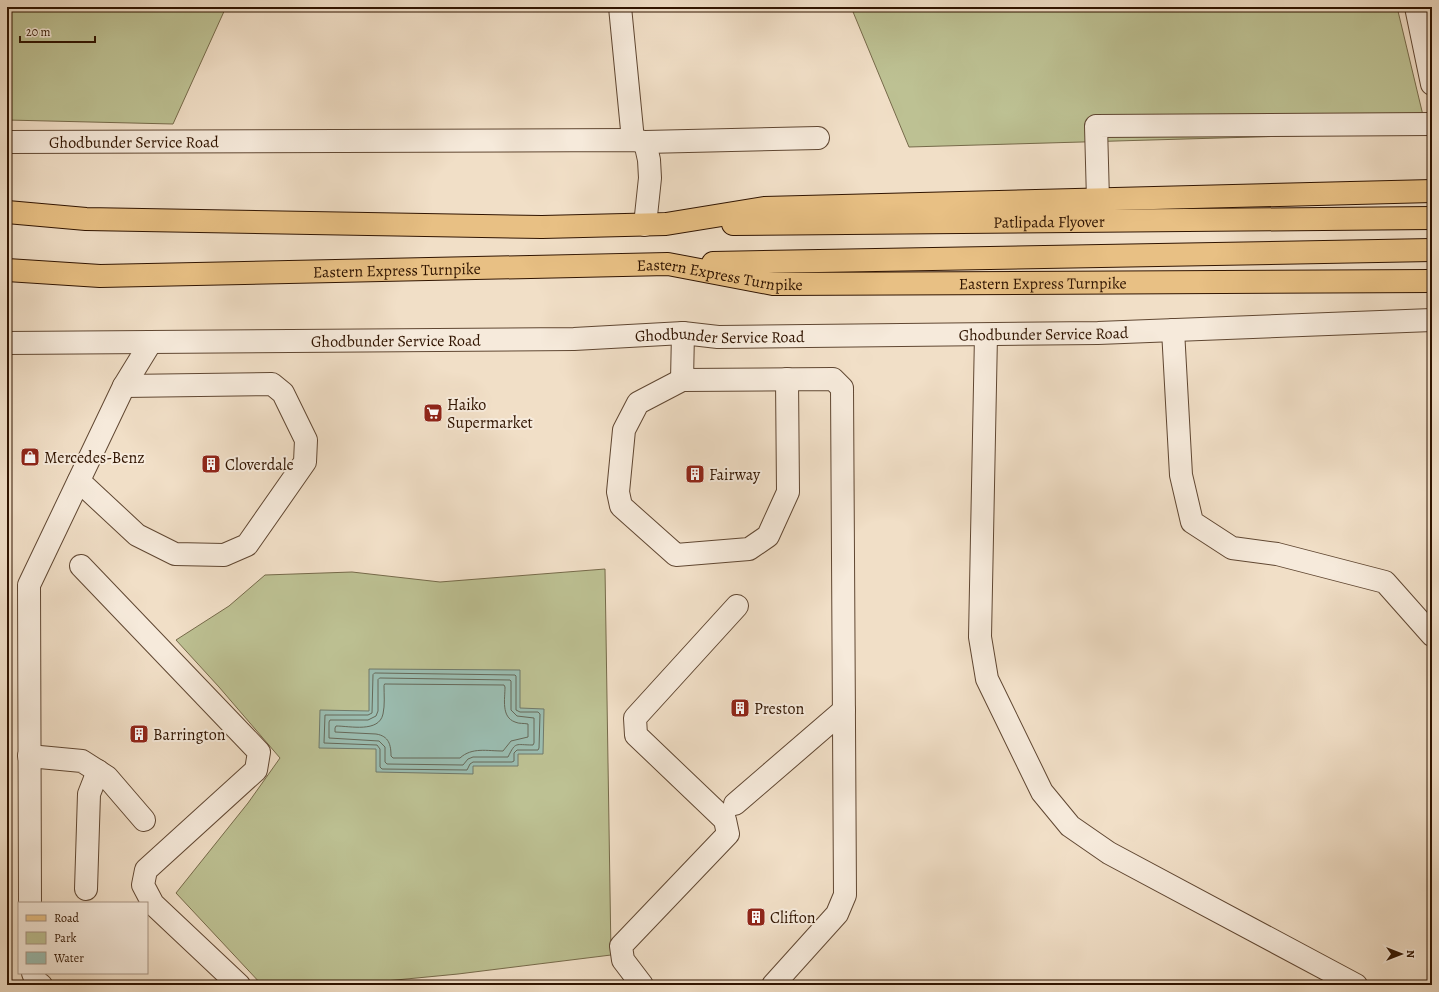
<svg xmlns="http://www.w3.org/2000/svg" width="1439" height="992" viewBox="0 0 1439 992" font-family="Alegreya,serif">
  <style>
    .green { fill: #bdc193; stroke: #766a4a }
    .water { fill: #9bbdb1; stroke: #70796a }
    .lines { fill: none; stroke-linecap: round; stroke-linejoin: round }
    .shore { stroke: #666858; stroke-width: 1 }
    .minor-casing { stroke: #604732; stroke-width: 24 }
    .major-casing { stroke: #301400; stroke-width: 24 }
    .minor { stroke: #f6eadb; stroke-width: 22 }
    .major { stroke: #e8c084; stroke-width: 22 }
    .labels { text-anchor: middle; stroke-width: 4; stroke-linejoin: round; paint-order: stroke }
    .street-label { font-size: 16px; fill: #301400; stroke: #f6eadb }
    .poi-label { font-size: 16px; fill: #301400; stroke: #f6eadb; text-anchor: start }
  </style>
  <rect width="100%" height="100%" fill="#f1dfc7"/>
  <filter id="stains"><feTurbulence type="fractalNoise" baseFrequency=".005" numOctaves="4"/><feColorMatrix values="0 0 0 0 .2 0 0 0 0 .09 0 0 0 0 .02 0 0 0 .5 -.17"/></filter>
  <radialGradient id="worn" r=".72"><stop offset=".6" stop-color="#630" stop-opacity="0"/><stop offset="1" stop-color="#630" stop-opacity=".3"/></radialGradient>
  <!-- green -->
  <g class="green">
    <polygon points="7,7 226,7 173,124 7,120"/>
    <polygon points="851,7 1397,7 1427,132 909,147"/>
    <polygon points="605,569 611,955 458,974 344,985 262,985 176,893 248,803 280,758 219,687 176,640 229,606 265,575 352,572 440,582"/>
  </g>
  <!-- water -->
  <polygon class="water" points="369,669 520,670 520,708 544,709 543,754 518,754 518,766 473,766 473,774 376,772 376,749 319,748 320,710 369,711"/>
  <g class="lines">
    <!-- shore -->
    <g class="shore">
      <polygon points="375,673 515,675 516,676 516,710 520,712 538,712 540,714 539,748 538,750 517,750 514,753 514,761 512,762 473,762 470,764 467,770 382,769 380,767 380,749 377,745 324,743 325,715 368,715 372,713 373,675"/>
      <path d="M380,678L510,680L511,681V710L517,716L534,718V743L533,745C515,745 516,741 508,757H473L468,759L463,765L387,764L385,762V747L379,741L329,738V722L330,720H368L376,716L378,711V680Z"/>
      <path d="M385,684L504,685L505,687C505,699 501,717 515,722C519,724 524,723 528,724V737L511,741L503,751C487,751 472,747 460,758H393L391,756C391,745 389,736 376,734L335,732V728L336,726C350,726 379,733 383,714C385,705 384,695 384,686Z"/>
    </g>
    <!-- minor casing -->
    <g class="minor-casing">
      <g id="minor">
        <polyline points="620,7 633,140"/>
        <polyline points="1416,7 1432,84"/>
        <path id="s1" d="M7,142L633,140L645,142L818,138"/>
        <polyline points="1098,200 1096,126 1432,124"/>
        <polyline points="645,225 650,178 649,160 645,142"/>
        <polyline points="1173,330 1181,475 1192,522 1232,548 1277,554 1385,582 1432,635"/>
        <polyline points="683,333 682,380 833,379 842,388 845,895 837,914 773,985"/>
        <polyline points="986,335 980,637 987,679 1042,792 1070,826 1109,853 1356,985"/>
        <path id="s2" d="M7,343L574,339L683,333L718,337L1098,333L1432,320"/>
        <polyline points="682,380 638,403 624,430 618,492 621,506 676,555 749,549 768,536 788,492 787,379"/>
        <polyline points="79,481 137,535 175,554 224,555 247,545 305,462 306,440 283,393 272,384 124,386"/>
        <polyline points="81,566 259,752 256,770 146,870 143,885 153,904 239,985"/>
        <polyline points="29,756 82,761 107,777 144,820"/>
        <polyline points="735,804 844,710"/>
        <polyline points="86,889 89,794 98,771"/>
        <polyline points="30,903 29,585 124,386 151,342"/>
        <polyline points="33,973 36,981 41,985"/>
        <polyline points="642,985 623,960 621,946 728,834 725,820 636,735 635,718 737,606"/>
      </g>
    </g>
    <!-- major casing -->
    <g class="major-casing">
      <g id="major">
        <polyline points="7,212 86,219 542,227 666,224 764,208 1432,191"/>
        <path id="s3" d="M733,224L1432,218"/>
        <polyline points="713,263 1432,250"/>
        <path id="s4" d="M7,270L100,276L668,264L773,284L1432,281"/>
      </g>
    </g>
    <!-- minor -->
    <use href="#minor" class="minor"/>
    <!-- major -->
    <use href="#major" class="major"/>
  </g>
  <!-- icons -->
  <defs>
    <g id="supermarket-square" transform="scale(1)"><rect x="-9" y="-9" width="18" height="18" rx="4" fill="#8f2418" stroke="#f6eadb"/><path d="M-6-5.5h2.5l.6 2H6L4.5 2H-2.5L-4.4-4H-6ZM-1.5 3.2a1.3 1.3 0 1 0 .1 0ZM3 3.2a1.3 1.3 0 1 0 .1 0Z" fill="#fff"/></g>
    <g id="shop-square" transform="scale(1)"><rect x="-9" y="-9" width="18" height="18" rx="4" fill="#8f2418" stroke="#f6eadb"/><path d="M-5-2.5h2.3a2.7 3.5 0 0 1 5.4 0H5L5.5 6h-11ZM-1.5-2.5h3a1.5 2.3 0 0 0-3 0Z" fill="#fff"/></g>
    <g id="building-square" transform="scale(1)"><rect x="-9" y="-9" width="18" height="18" rx="4" fill="#8f2418" stroke="#f6eadb"/><path d="M-4-6H4V6H1V3H-1V6H-4ZM-2.5-4.3h1.7v1.8h-1.7ZM.8-4.3h1.7v1.8H.8ZM-2.5-1h1.7V.8h-1.7ZM.8-1h1.7V.8H.8Z" fill="#fff"/></g>
  </defs>
  <g fill-rule="evenodd">
    <use href="#supermarket-square" x="433" y="413"/>
    <use href="#shop-square" x="30" y="457"/>
    <use href="#building-square" x="211" y="464"/>
    <use href="#building-square" x="695" y="474"/>
    <use href="#building-square" x="740" y="708"/>
    <use href="#building-square" x="139" y="734"/>
    <use href="#building-square" x="756" y="917"/>
  </g>
  <g class="labels">
    <!-- street labels -->
    <g class="street-label">
      <text dy="6" stroke="none"><textPath href="#s1" startOffset="127">Ghodbunder Service Road</textPath></text>
      <text dy="6" stroke="none"><textPath href="#s3" startOffset="316">Patlipada Flyover</textPath></text>
      <text dy="6" stroke="none"><textPath href="#s4" startOffset="390">Eastern Express Turnpike</textPath></text>
      <text dy="6" stroke="none"><textPath href="#s4" startOffset="714">Eastern Express Turnpike</textPath></text>
      <text dy="6" stroke="none"><textPath href="#s4" startOffset="1038">Eastern Express Turnpike</textPath></text>
      <text dy="6" stroke="none"><textPath href="#s2" startOffset="1037">Ghodbunder Service Road</textPath></text>
      <text dy="6" stroke="none"><textPath href="#s2" startOffset="713">Ghodbunder Service Road</textPath></text>
      <text dy="6" stroke="none"><textPath href="#s2" startOffset="389">Ghodbunder Service Road</textPath></text>
    </g>
    <!-- poi labels -->
    <g class="poi-label">
      <text x="447" y="410">Haiko<tspan x="447" dy="18">Supermarket</tspan></text>
      <text x="44" y="463">Mercedes-Benz</text>
      <text x="225" y="470">Cloverdale</text>
      <text x="709" y="480">Fairway</text>
      <text x="754" y="714">Preston</text>
      <text x="153" y="740">Barrington</text>
      <text x="770" y="923">Clifton</text>
    </g>
  </g>
  <!-- margin -->
  <rect width="1439" height="992" fill="none" stroke="#f1dfc7" stroke-width="24"/>
  <rect x="8" y="8" width="1423" height="976" fill="none" stroke="#301400" stroke-width="2"/>
  <rect x="12" y="12" width="1415" height="968" fill="none" stroke="#301400"/>
  <!-- legend -->
  <rect x="18" y="902" width="130" height="72" fill="#f6eadb" stroke="#a79483"/>
  <rect x="26" y="915" width="20" height="6" fill="#e8c084" stroke="#a79483"/>
  <text x="54" y="922" font-size="12" fill="#301400">Road</text>
  <rect x="26" y="932" width="20" height="12" fill="#bdc193" stroke="#a79483"/>
  <text x="54" y="942" font-size="12" fill="#301400">Park</text>
  <rect x="26" y="952" width="20" height="12" fill="#9bbdb1" stroke="#a79483"/>
  <text x="54" y="962" font-size="12" fill="#301400">Water</text>
  <!-- north arrow -->
  <g transform="translate(1401 954) rotate(90)" stroke="#f6eadb" stroke-width="3" paint-order="stroke">
  <path d="M0-3L7 15L0 10L-7 15Z" fill="#301400"/>
  <text y="-6" font-size="11" font-weight="bold" text-anchor="middle" fill="#301400">N</text>
  </g>
  <!-- scale -->
  <path d="M20 36v6h75v-6" fill="none" stroke="#301400" stroke-width="2"/>
  <text x="26" y="36" font-size="12" fill="#301400" stroke="#f6eadb" stroke-width="3" paint-order="stroke">20 m</text>
  <rect width="100%" height="100%" filter="url(#stains)"/>
  <rect width="100%" height="100%" fill="url(#worn)"/>
</svg>
